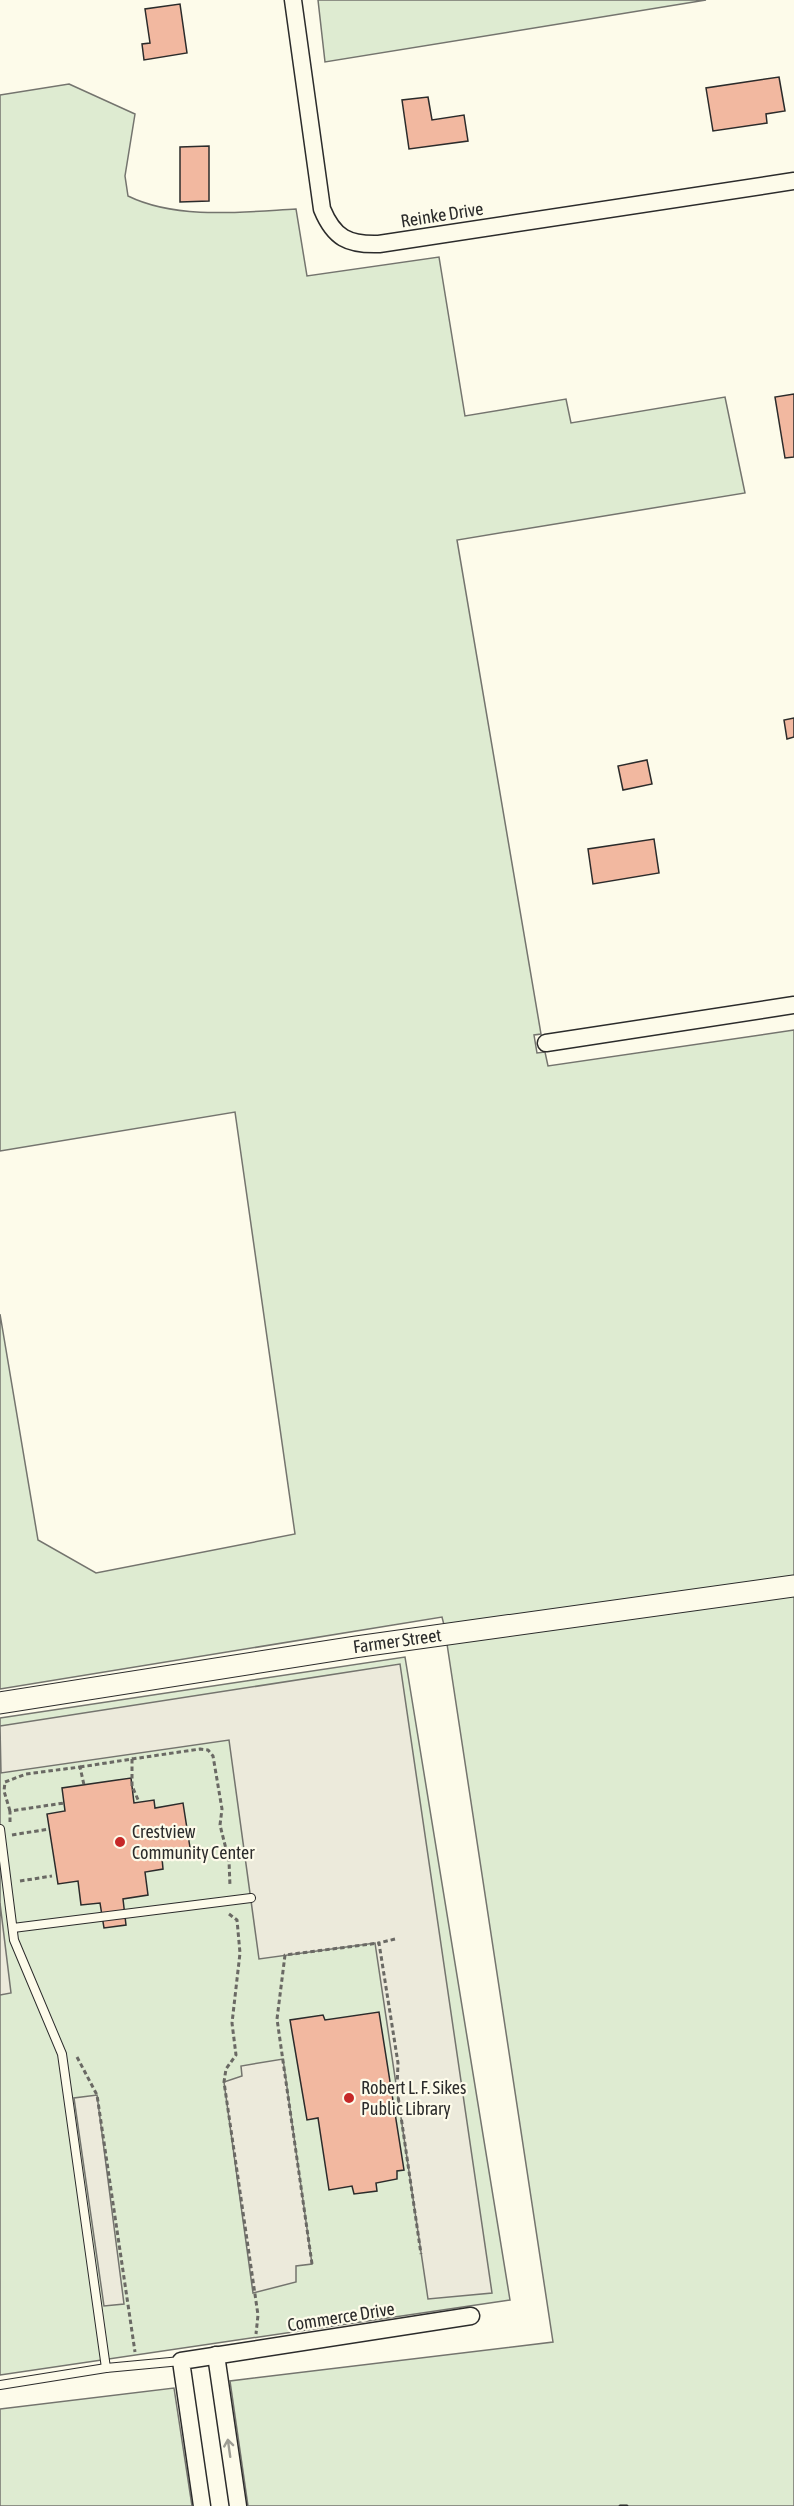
<svg xmlns="http://www.w3.org/2000/svg" width="794" height="2506" viewBox="0 0 794 2506" font-family="'Asap Condensed',sans-serif">
  <style>
    .green { fill: #deebd1; stroke: #74746e; stroke-width: 1.5 }
    .parking { fill: #eceadb; stroke: #74746e; stroke-width: 1.5 }
    .building { fill: #f2b8a0; stroke: #2b2b2b; stroke-width: 1.5 }
    .lines { fill: none; stroke-linecap: round; stroke-linejoin: round }
    .service-casing { stroke: #2b2b2b; stroke-width: 10 }
    .minor-casing { stroke: #2b2b2b; stroke-width: 19 }
    .tertiary-casing { stroke: #2b2b2b; stroke-width: 23 }
    .path { stroke: #6a6964; stroke-width: 3; stroke-dasharray: 4.5 3; stroke-linecap: butt }
    .service { stroke: #fdfbea; stroke-width: 8 }
    .minor { stroke: #fdfbea; stroke-width: 16 }
    .tertiary { stroke: #fdfbea; stroke-width: 21 }
    .wall { stroke: #2b2b2b; stroke-width: 3 }
    .oneway { stroke: #9e9d94 }
    .poi-dot { fill: #c62828; stroke: #fdfbea; stroke-width: 2 }
    .labels { text-anchor: middle; stroke-width: 4.5; stroke-linejoin: round; paint-order: stroke }
    .street-label { font-size: 18px; fill: #2b2b2b; stroke: #fdfbea }
    .poi-label { font-size: 18px; fill: #2b2b2b; stroke: #fdfbea; text-anchor: start }
  </style>
  <rect width="100%" height="100%" fill="#fdfbea"/>
  <!-- green -->
  <g class="green">
    <polygon points="318,0 706,0 325,62"/>
    <path d="M69,84L135,114L125,176L128,196C177,220 243,212 296,209L307,276L439,257L465,416L566,399L571,423L725,397L745,493L457,540L541,1034L534,1035L537,1053L545,1052L548,1066L794,1030V1576L444,1625L442,1617L0,1689V1314L38,1540L96,1573L295,1534L235,1112L0,1151V95Z"/>
    <polygon points="794,1595 794,2506 248,2506 230,2381 553,2342 447,1644"/>
    <polygon points="405,1657 510,2300 0,2375 0,1718"/>
    <polygon points="174,2388 192,2506 0,2506 0,2409"/>
  </g>
  <!-- parking -->
  <g class="parking">
    <polygon points="400,1664 492,2293 428,2299 375,1943 259,1959 229,1740 1,1773 0,1726"/>
    <polygon points="0,1903 11,1993 0,1995"/>
    <polygon points="283,2059 312,2264 296,2266 296,2282 253,2293 224,2082 242,2076 241,2066"/>
    <polygon points="97,2095 124,2304 104,2306 74,2098"/>
  </g>
  <!-- building -->
  <g class="building">
    <polygon points="180,4 187,53 144,60 142,44 150,43 145,9"/>
    <polygon points="779,77 785,111 766,114 767,123 713,131 706,88"/>
    <polygon points="428,97 432,120 464,115 468,141 409,149 402,100"/>
    <polygon points="209,146 209,201 180,202 180,147"/>
    <polygon points="794,394 794,457 785,458 775,397"/>
    <polygon points="794,718 794,737 787,739 784,720"/>
    <polygon points="647,760 652,784 623,790 618,766"/>
    <polygon points="654,839 659,873 593,884 588,849"/>
    <polygon points="131,1778 134,1803 154,1800 155,1808 183,1803 191,1854 162,1858 163,1869 145,1872 148,1895 123,1899 126,1925 104,1928 100,1903 81,1905 78,1881 58,1884 47,1814 65,1811 62,1788"/>
    <polygon points="379,2012 404,2170 397,2171 397,2179 376,2183 377,2191 354,2194 352,2186 329,2190 318,2118 307,2120 290,2020 323,2015 325,2020"/>
  </g>
  <g class="lines">
    <!-- service casing -->
    <g class="service-casing">
      <g id="service">
        <polyline points="0,1829 14,1940 62,2054 106,2368 181,2361"/>
        <polyline points="13,1928 251,1898"/>
        <polyline points="0,2385 106,2368"/>
      </g>
    </g>
    <!-- minor casing -->
    <g class="minor-casing">
      <g id="minor">
        <path d="M293,0L322,209C334,238 348,245 379,244L794,181"/>
        <polyline points="546,1043 794,1005"/>
        <polyline points="216,2355 238,2506"/>
        <polyline points="202,2506 181,2361 471,2316"/>
      </g>
    </g>
    <!-- tertiary casing -->
    <g class="tertiary-casing">
      <g id="tertiary">
        <path id="s1" d="M0,1703L355,1647L794,1586"/>
      </g>
    </g>
    <!-- path -->
    <g class="path">
      <polyline points="132,1759 200,1749 208,1750 213,1756 222,1809 220,1825 229,1861 230,1886"/>
      <polyline points="80,1767 132,1759 132,1786 139,1802"/>
      <polyline points="10,1811 4,1791 5,1782 26,1774 80,1767 84,1785"/>
      <polyline points="10,1822 10,1811 64,1803"/>
      <polyline points="12,1835 49,1829"/>
      <polyline points="20,1881 52,1876"/>
      <polyline points="229,1914 237,1920 240,1953 232,2023 236,2055 226,2069 224,2082 258,2315 256,2334"/>
      <polyline points="395,1939 379,1943 398,2063 397,2089 421,2254"/>
      <polyline points="77,2057 97,2095 135,2352"/>
      <polyline points="312,2264 277,2019 285,1955 379,1943"/>
    </g>
    <!-- service -->
    <use href="#service" class="service"/>
    <!-- minor -->
    <use href="#minor" class="minor"/>
    <!-- tertiary -->
    <use href="#tertiary" class="tertiary"/>
    <!-- wall -->
    <polyline class="wall" points="620,2506 627,2506"/>
  </g>
  <!-- one-way arrows -->
  <defs><path id="oneway-shaft" d="M-6 0H5M1.5-3L5.5 0L1.5 3" fill="none" stroke-width="1.6" stroke-linecap="round" stroke-linejoin="round" transform="scale(1.5)"/></defs>
  <use class="oneway" href="#oneway-shaft" transform="translate(229 2448) rotate(-98)"/>
  <!-- markers -->
  <g class="poi-dot">
    <circle cx="120" cy="1842" r="6"/>
    <circle cx="349" cy="2098" r="6"/>
  </g>
  <g class="labels">
    <!-- street labels -->
    <g class="street-label">
      <text transform="translate(442 215) rotate(-9)" y="6">Reinke Drive</text>
      <text dy="6" stroke="none"><textPath href="#s1" startOffset="402">Farmer Street</textPath></text>
      <text transform="translate(341 2317) rotate(-9)" y="6">Commerce Drive</text>
    </g>
    <!-- poi labels -->
    <g class="poi-label">
      <text x="132" y="1838">Crestview<tspan x="132" dy="21">Community Center</tspan></text>
      <text x="361" y="2094">Robert L. F. Sikes<tspan x="361" dy="21">Public Library</tspan></text>
    </g>
  </g>
</svg>
